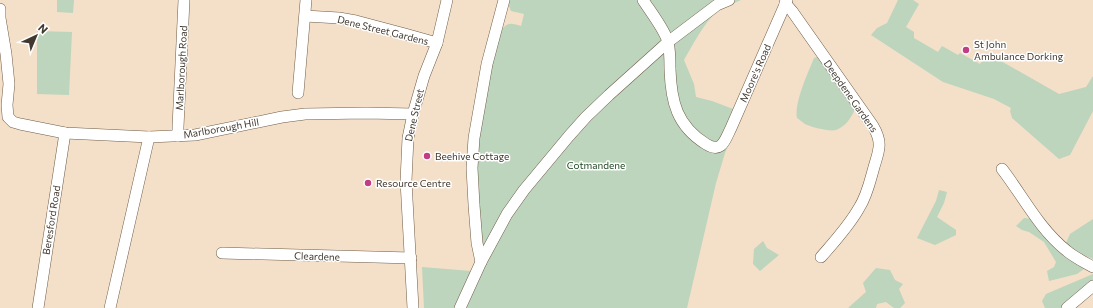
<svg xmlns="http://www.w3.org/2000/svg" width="1093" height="308" viewBox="0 0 1093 308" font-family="Commissioner,sans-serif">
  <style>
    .green { fill: #bcd5bc }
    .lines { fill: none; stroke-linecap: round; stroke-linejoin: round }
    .street-casing { stroke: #6f5d48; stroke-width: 12 }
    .street { stroke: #fff; stroke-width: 11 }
    .poi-dot { fill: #c13e85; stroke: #fff; stroke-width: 1.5 }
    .labels { text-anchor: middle; stroke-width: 3; stroke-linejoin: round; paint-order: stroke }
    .street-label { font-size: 10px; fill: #40382f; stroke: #fff }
    .poi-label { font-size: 10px; fill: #40382f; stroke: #fff; text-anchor: start }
    .park-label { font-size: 10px; fill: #1e4521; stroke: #fff }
  </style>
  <rect width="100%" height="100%" fill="#f4dfc8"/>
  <!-- green -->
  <g class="green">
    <polygon points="57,0 74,0 73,13 57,12"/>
    <path d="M508,0H741C735,3 727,5 721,9C706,18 693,45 684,60L694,84L696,97L712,101L741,112L725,153L716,183L687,308H424L422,267L471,271L475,263L483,244L480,240L474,174L489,70L502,29C509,22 512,23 521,26L524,14L511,11L509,6Z"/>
    <polygon points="898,0 913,0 919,4 906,27 914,32 914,38 938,52 942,46 958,55 960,53 980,64 987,53 1059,94 1086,87 1093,76 1093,111 1070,155 1059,159 1012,118 1010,111 1011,108 994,99 943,82 871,35 877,28 887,23"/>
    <polygon points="37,31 72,32 69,95 37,94"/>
    <path d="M817,57L855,109C852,117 845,127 836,130C830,132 811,127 805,124C802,122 800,120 797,118C794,103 808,73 814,58Z"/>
    <polygon points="939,190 947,192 944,203 937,217 956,230 956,235 935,245 917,238 936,201"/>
    <polygon points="1024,218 1033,219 1081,262 1084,269 1077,274 1049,281 1047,271 1054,267 1056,262 1044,242 1029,232 1022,230 1016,226"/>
    <polygon points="1093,219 1093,259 1077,252 1066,243 1070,234"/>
    <polygon points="763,241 767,248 779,255 760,271 753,264 754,249"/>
    <polygon points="876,268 890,270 895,280 903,284 899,289 905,303 900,308 894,308 886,302 877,304 876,308 848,308 866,292 863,283"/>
    <polygon points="1093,274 1093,282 1063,308 1045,308 1042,301 1046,294"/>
  </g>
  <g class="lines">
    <!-- street casing -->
    <g class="street-casing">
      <g id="street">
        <path d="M643,0C650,11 665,30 668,42C670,50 670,60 670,69C671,102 677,126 706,144C722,154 725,140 731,128L787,0"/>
        <path d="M785,3L792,11L873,126C883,143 879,150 874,167C870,181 867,196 859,208C849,226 834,242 821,257"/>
        <polyline points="0,9 0,18 6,54 9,84 7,105 8,117 13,122 20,124 65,133 149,137 195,135 282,117 305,114 366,113 413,114"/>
        <polyline points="305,16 339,18 356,21 405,34 437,43"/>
        <polyline points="298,93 306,0"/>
        <polyline points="178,136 178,127 184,0"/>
        <path d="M1002,169C1023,196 1039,229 1067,251C1074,257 1084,262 1093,267"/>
        <polyline points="222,253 411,258"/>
        <polyline points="481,262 477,243 474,205 472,168 474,138 487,64 504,0"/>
        <polyline points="38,308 65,133"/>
        <polyline points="110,308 149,137"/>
        <polyline points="413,308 406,181 408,138 413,114 424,76 437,43 447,0"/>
        <polyline points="460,308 481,262 507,214 524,190 569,136 586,117 609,95 668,42 717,5 729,0"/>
        <polyline points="1067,308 1093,286"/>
      </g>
    </g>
    <!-- street -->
    <use href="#street" class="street"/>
  </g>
  <!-- markers -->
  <g class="poi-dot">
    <circle cx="966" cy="50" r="4"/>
    <circle cx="427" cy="156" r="4"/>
    <circle cx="368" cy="183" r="4"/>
  </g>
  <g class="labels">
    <!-- street labels -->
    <g class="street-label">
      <text transform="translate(383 30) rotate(14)" y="4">Dene Street Gardens</text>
      <text transform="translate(181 68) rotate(-87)" y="4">Marlborough Road</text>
      <text transform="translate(755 73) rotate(-66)" y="4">Moore's Road</text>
      <text transform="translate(851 96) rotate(55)" y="4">Deepdene Gardens</text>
      <text transform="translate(414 115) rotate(-77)" y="4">Dene Street</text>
      <text transform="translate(221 128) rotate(-10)" y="4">Marlborough Hill</text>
      <text transform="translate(51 220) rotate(-81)" y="4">Beresford Road</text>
      <text transform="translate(317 256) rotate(2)" y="4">Cleardene</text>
    </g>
    <!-- poi labels -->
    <g class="poi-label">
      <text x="974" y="48">St John<tspan x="974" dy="12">Ambulance Dorking</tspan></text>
      <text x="435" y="160">Beehive Cottage</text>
      <text x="376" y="187">Resource Centre</text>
    </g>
    <!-- park labels -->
    <g class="park-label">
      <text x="596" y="169">Cotmandene</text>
    </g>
  </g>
  <!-- north arrow -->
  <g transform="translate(36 36) rotate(44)" stroke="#ffffff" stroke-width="3" paint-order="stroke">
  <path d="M0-3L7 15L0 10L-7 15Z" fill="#40382f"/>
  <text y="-6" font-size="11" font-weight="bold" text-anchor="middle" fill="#40382f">N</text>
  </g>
</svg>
